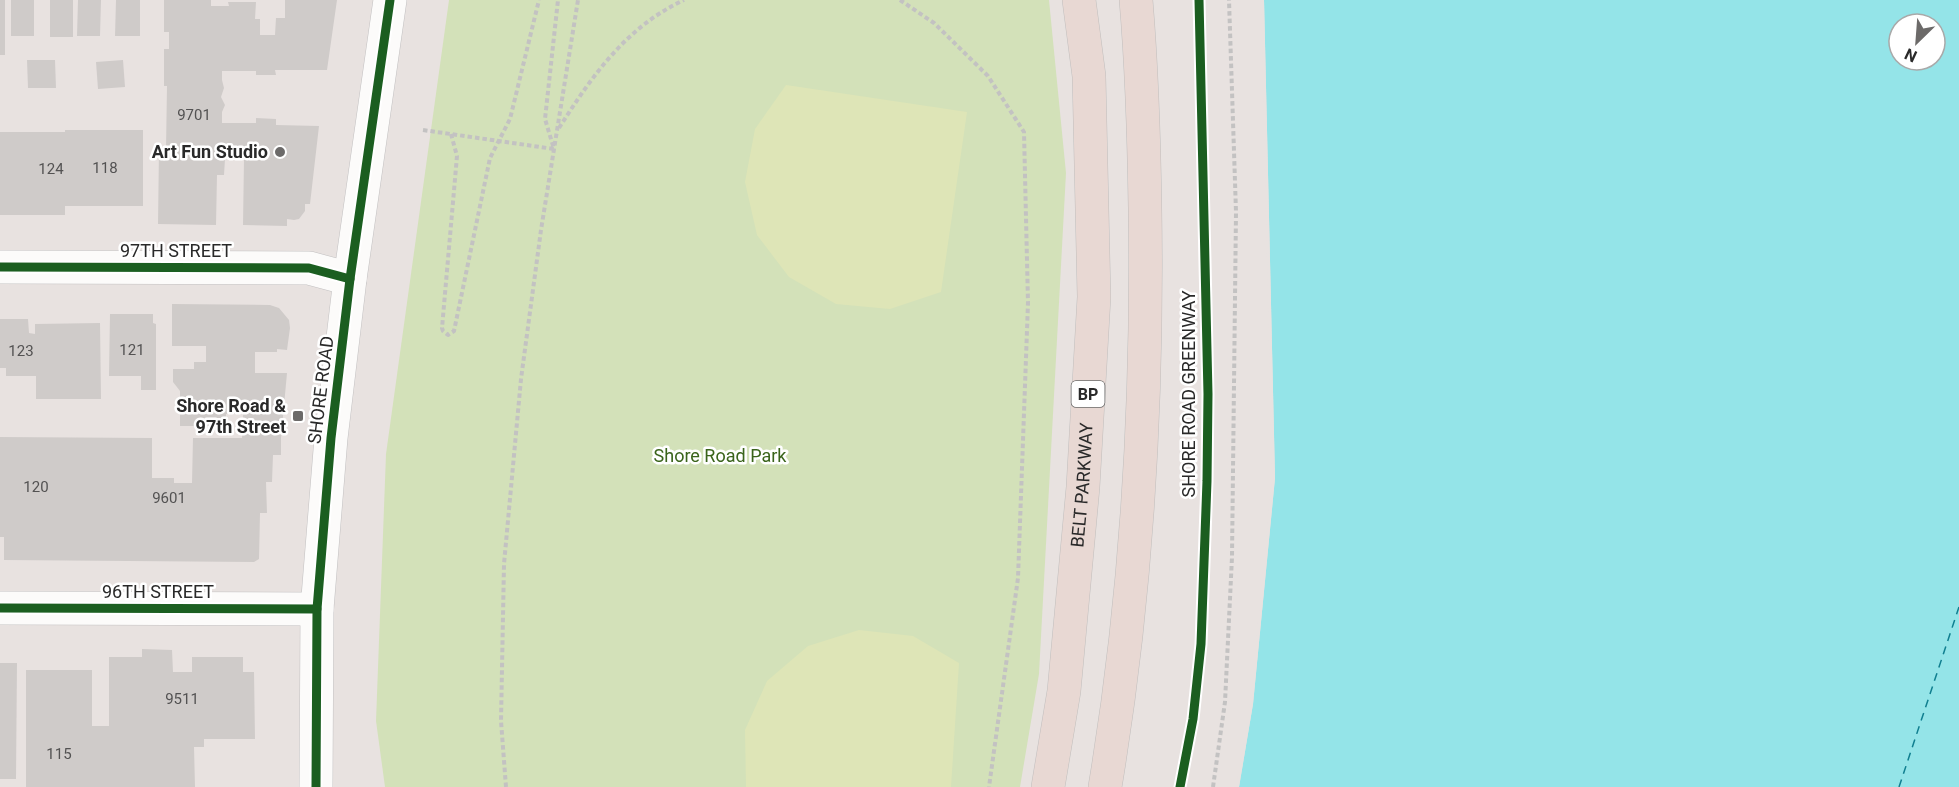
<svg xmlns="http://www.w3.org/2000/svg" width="1959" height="787" viewBox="0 0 1959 787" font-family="Roboto,sans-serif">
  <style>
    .green { fill: #d3e1b9 }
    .pitch { fill: #dee5b7 }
    .water { fill: #94e4e8; fill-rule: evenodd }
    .pier { fill: #e8e2e0 }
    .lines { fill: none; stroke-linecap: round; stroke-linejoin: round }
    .ferry { stroke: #107f90; stroke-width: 1.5; stroke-dasharray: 8 6; stroke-linecap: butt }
    .building { fill: #cfcbc9 }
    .minor-casing { stroke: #c2c0c1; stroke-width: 34 }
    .highway-casing { stroke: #c0bebd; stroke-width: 34 }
    .path { stroke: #c3c2c2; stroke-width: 4; stroke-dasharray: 4.5 3; stroke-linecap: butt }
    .minor { stroke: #fcfbfa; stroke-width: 33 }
    .highway { stroke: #e8d8d3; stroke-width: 33 }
    .cycleway-casing { stroke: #fff; stroke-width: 13 }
    .cycleway { stroke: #1b5e20; stroke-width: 9 }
    .poi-dot { fill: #6c6a69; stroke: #fff; stroke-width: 2 }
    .labels { text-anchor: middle; stroke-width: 5; stroke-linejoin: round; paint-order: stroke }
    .number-label { font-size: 15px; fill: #535252 }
    .shield { fill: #fff; stroke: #696969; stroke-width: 1.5 }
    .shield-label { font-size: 16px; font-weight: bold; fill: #292929 }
    .poi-label { font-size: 18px; font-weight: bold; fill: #292929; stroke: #fff; text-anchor: end }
    .street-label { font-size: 18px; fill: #292929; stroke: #fff }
    .park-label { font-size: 18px; fill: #3a641b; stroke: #fff }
  </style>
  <rect width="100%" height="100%" fill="#e8e2e0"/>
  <!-- green -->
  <polygon class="green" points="449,0 1049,0 1066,173 1039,674 1020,787 385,787 376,721 386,454"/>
  <!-- pitch -->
  <g class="pitch">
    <polygon points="786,85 967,112 941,292 890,309 836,304 789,277 757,235 745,182 755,129"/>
    <polygon points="859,630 913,636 959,663 951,787 746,787 745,730 767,681 808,646"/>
  </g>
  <!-- water -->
  <path class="water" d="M1264,0H1959V787H1239L1253,704L1275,478ZM1899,24H1935V60H1899Z"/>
  <!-- pier -->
  <polygon class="pier" points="1261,0 1264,0 1275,478 1253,704 1239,787 1236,787 1250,704 1272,478"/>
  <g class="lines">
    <!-- ferry -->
    <polyline class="ferry" points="1899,787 1959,607"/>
  </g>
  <!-- building -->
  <g class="building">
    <rect x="0" y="0" width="5" height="55"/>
    <rect x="11" y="0" width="23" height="36"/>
    <rect x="50" y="0" width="23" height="37"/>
    <polygon points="78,0 101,0 100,36 77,36"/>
    <polygon points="116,0 140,0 140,36 115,36"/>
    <polygon points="164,0 211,0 211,6 229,6 228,2 256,2 255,19 260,19 260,35 275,35 276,18 285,18 285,0 337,0 327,70 275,70 276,75 256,75 256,71 222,71 222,80 224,88 221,97 225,105 222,112 222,123 256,123 256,118 276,119 276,125 319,126 310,204 305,204 305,211 299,219 294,220 287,219 287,226 243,225 244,159 225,159 224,175 217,175 216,225 158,224 159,149 166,149 167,86 164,86 164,49 169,49 169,32 164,32"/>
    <polygon points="27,60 55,60 56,88 28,88"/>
    <polygon points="123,60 125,87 98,89 96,62"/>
    <polygon points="65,130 143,130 143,206 65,206 65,215 0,215 0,132 65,132"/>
    <polygon points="172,304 270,305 279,308 289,320 290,328 287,350 277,349 277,352 255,352 255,373 287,373 281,438 281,455 273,455 272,482 266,482 267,513 260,513 259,559 254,562 4,560 4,537 0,537 0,437 152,438 152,478 174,478 174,483 192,483 193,438 242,438 243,414 226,414 226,426 180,426 180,391 173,382 173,369 194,369 194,362 206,362 206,346 172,346"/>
    <polygon points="110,314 153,314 153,323 156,324 156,390 141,390 141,376 109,376"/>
    <polygon points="0,319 28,319 29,333 35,334 35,324 100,323 101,399 36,399 36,376 6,376 6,368 0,368"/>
    <polygon points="142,649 172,650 173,672 192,672 192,657 243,657 243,672 254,672 255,739 204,739 204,747 194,747 195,787 26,787 26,670 92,670 92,726 109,726 109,657 142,657"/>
    <polygon points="0,663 17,663 16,779 0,779"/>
  </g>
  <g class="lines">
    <!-- minor casing -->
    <g class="minor-casing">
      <g id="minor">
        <polyline points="0,267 309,268 350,279"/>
        <polyline points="0,608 317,609"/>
        <polyline points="316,787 317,609 331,438 350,279 390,0"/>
      </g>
    </g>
    <!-- highway casing -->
    <g class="highway-casing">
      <g id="highway">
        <path id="s1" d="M1048,787L1064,691L1083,487L1094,297L1089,76L1079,0"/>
        <path d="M1105,787C1137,596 1148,402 1145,208C1144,139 1142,70 1136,0"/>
      </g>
    </g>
    <!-- path -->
    <g class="path">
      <polyline points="900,0 934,23 988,76 1024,132 1028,303 1018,578 989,787"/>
      <path d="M559,128C592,76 626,27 684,0"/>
      <polyline points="423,130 554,149 545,119 558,0"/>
      <polyline points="451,134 457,156 442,328 443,331 448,335 454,331 490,158 510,119 539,0"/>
      <polyline points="506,787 501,721 504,564 521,379 541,230 578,0"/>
      <polyline points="1213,787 1225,702 1232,557 1236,212 1229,0"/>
    </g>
    <!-- minor -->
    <use href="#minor" class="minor"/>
    <!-- highway -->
    <use href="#highway" class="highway"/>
    <!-- cycleway casing -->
    <g class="cycleway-casing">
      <g id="cycleway">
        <polyline points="0,267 309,268 350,279"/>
        <polyline points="0,608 317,609"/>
        <polyline points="316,787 317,609 331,438 350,279 390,0"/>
        <polyline points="1180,787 1193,719 1201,644 1207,481 1208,394 1199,0"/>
      </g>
    </g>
    <!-- cycleway -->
    <use href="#cycleway" class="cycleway"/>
  </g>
  <!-- markers -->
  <g class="poi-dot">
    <circle cx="280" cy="152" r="6"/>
    <rect x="292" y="410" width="12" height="12" rx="3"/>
  </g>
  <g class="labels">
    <!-- number labels -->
    <g class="number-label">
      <text x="194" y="120">9701</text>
      <text x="105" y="173">118</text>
      <text x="51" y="174">124</text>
      <text x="132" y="355">121</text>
      <text x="21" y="356">123</text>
      <text x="36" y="492">120</text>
      <text x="169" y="503">9601</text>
      <text x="182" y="704">9511</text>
      <text x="59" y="759">115</text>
    </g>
    <!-- shield labels -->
    <rect class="shield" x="1071.5" y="381" width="33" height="26" rx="4.5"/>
    <g class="shield-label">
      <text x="1088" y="400">BP</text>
    </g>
    <!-- poi labels -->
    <g class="poi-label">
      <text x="268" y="158">Art Fun Studio</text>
      <text x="286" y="412">Shore Road &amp;<tspan x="286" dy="21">97th Street</tspan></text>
    </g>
    <!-- street labels -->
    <g class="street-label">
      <text x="176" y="257">97TH STREET</text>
      <text transform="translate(321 390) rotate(-83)" y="6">SHORE ROAD</text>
      <text transform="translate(1189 394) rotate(-90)" y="6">SHORE ROAD GREENWAY</text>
      <text dy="6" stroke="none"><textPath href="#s1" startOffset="304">BELT PARKWAY</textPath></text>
      <text x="158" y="598">96TH STREET</text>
    </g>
    <!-- park labels -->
    <g class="park-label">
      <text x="720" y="462">Shore Road Park</text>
    </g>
  </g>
  <!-- north arrow -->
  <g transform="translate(1917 42) rotate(205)"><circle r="28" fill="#ffffff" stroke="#a9a9a9" stroke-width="1.5"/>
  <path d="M0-4.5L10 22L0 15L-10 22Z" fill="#6c6a69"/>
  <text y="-9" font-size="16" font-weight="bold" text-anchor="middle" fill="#292929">N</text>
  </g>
</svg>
